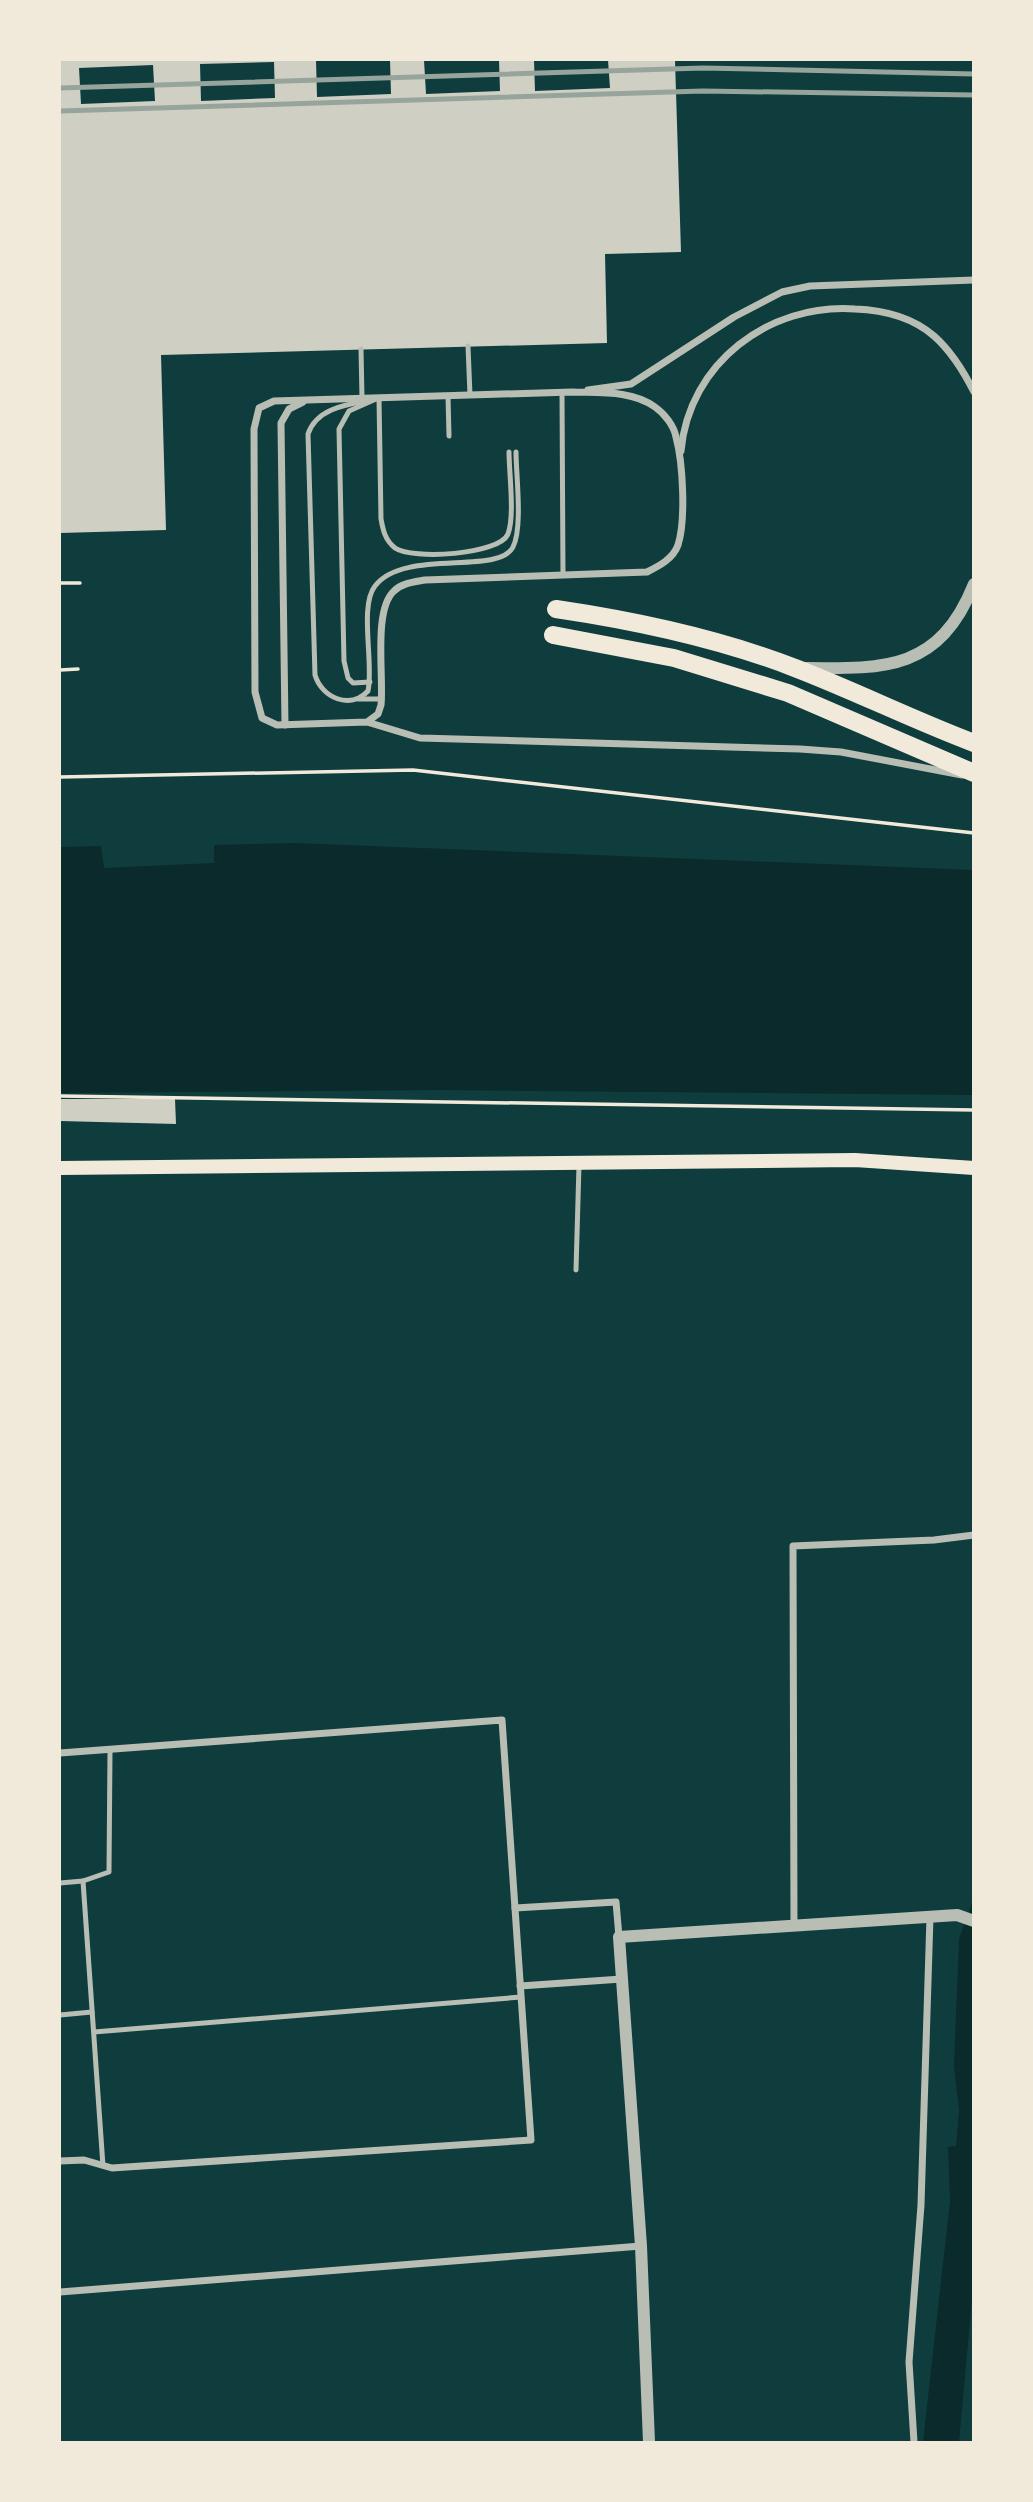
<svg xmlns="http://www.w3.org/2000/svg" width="1033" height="2502" viewBox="0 0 1033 2502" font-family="'Varela Round',sans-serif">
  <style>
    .water { fill: #0a2a2b }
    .building { fill: #cfcfc3; fill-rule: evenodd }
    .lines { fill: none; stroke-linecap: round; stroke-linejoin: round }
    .path { stroke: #f1e9da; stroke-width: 3.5 }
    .service { stroke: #b8beb3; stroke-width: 5 }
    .minor { stroke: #b8beb3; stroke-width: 7 }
    .tertiary { stroke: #b8beb3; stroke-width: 12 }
    .secondary { stroke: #f1e9da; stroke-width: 14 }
    .primary { stroke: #f1e9da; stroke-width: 18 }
    .rail { stroke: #97a49c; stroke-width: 5 }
  </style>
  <rect width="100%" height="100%" fill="#0f3d3e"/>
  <!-- water -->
  <g class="water">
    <polygon points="295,843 973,870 973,1095 441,1090 60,1093 60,847 101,846 104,868 214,863 214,845"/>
    <polygon points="973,1900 974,2277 959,2442 923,2442 950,2201 948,2147 956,2146 959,2111 954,2066 959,1939"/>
  </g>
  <!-- building -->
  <g class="building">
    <path d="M60,60H316L317,97L391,94L390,60H424L426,94L500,91L499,60H534L535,91L610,88L608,60H675L681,252L605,254L607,343L161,355L166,530L60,533ZM274,62L275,98L201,101L200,64ZM153,65L155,101L81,104L79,68Z"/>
    <polygon points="60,1099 175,1099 176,1124 60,1121"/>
  </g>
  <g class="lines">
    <!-- path -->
    <g class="path">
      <polyline points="60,583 80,583"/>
      <polyline points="60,670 78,669"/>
      <polyline points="60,777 413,770 974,833"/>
      <polyline points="60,1096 974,1110"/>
    </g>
    <!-- service -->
    <g class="service">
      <polyline points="468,346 470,395"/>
      <polyline points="361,349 362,398"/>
      <polyline points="562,393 563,575"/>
      <polyline points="448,396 449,436"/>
      <path d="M379,398L381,519C383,530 385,540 395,548C412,560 499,555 508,534C515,515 509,473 509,452"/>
      <path d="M366,401C343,405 316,410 308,434L315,675C322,698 350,710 368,691C374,664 359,606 375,586C404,548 499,576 513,547C523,527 516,475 516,452"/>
      <polyline points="370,682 353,683 348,678 344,661 339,429 349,411 376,399"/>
      <polyline points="358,699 382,699"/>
      <polyline points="576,1270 579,1165"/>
      <polyline points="83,1881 103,2166"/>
      <polyline points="60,1883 83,1881 109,1872 110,1752"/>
      <polyline points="60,2015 92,2012"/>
      <polyline points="94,2032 521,1997"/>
    </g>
    <!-- minor -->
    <g class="minor">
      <polyline points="588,390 631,384 734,317 782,292 810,286 974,280"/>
      <path d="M681,451C689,363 769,303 855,309C883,310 912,317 934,336C951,351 964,372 974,392"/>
      <path d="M367,722L378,714L381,705C384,676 373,610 394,591C402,583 414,582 425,580L647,572C659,566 673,559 678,545C686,520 683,463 676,437C674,426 665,414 655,407C632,390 599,393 572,392L274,401L259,408L254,429L255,692L262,718L277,725L367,722L420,738L800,749L841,752L962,775"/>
      <polyline points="285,725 281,423 289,409 303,402"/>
      <polyline points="60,1753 502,1720 531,2140 112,2168 84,2160 60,2161"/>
      <polyline points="515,1908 616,1902 619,1937"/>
      <polyline points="794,1926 793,1546 934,1540 974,1535"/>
      <polyline points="520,1986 622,1979"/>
      <polyline points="60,2292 641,2246"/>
      <polyline points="914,2442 909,2362 921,2205 930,1917"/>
    </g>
    <!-- tertiary -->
    <g class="tertiary">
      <path d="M802,668C885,669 939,671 974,584"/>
      <polyline points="649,2442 641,2246 619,1937 957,1915 974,1921"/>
    </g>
    <!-- secondary -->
    <polyline class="secondary" points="60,1168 855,1160 974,1168"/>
    <!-- primary -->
    <g class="primary">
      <path d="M556,609C637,621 718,638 795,668C855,691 913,720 974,743"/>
      <polyline points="553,635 674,658 788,693 974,773"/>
    </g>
    <!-- rail -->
    <g class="rail">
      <polyline points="60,88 703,68 974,74"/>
      <polyline points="60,111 703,91 974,95"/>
    </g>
  </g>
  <!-- border -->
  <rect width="1033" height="2502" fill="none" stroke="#f1e9da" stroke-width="122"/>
</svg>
